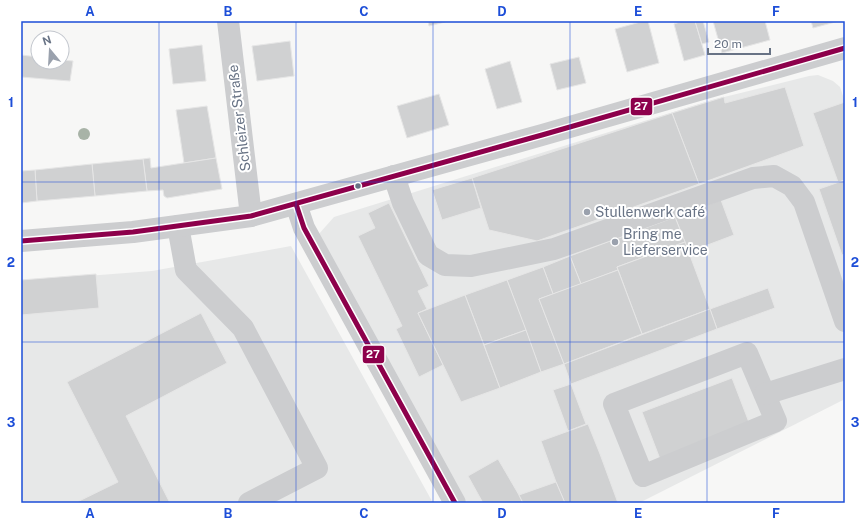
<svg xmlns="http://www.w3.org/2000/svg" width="866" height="524" viewBox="0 0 866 524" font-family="'Public Sans',sans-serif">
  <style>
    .built { fill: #e7e8e8 }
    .building { fill: #d0d1d2; stroke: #e6e6e6 }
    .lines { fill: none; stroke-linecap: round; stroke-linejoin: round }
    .minor { stroke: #cccdcf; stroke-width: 22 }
    .bus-1-casing { stroke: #fff; stroke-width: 8 }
    .bus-1 { stroke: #8d004b; stroke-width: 5 }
    .tree { fill: #a8b3a7 }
    .grid { fill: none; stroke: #1d4ed8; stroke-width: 1; stroke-opacity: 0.55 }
    .bus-dot { fill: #687385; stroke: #fff; stroke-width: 1.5 }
    .poi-dot { fill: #9aa1ad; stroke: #fff; stroke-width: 1.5 }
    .labels { text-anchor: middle; stroke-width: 4; stroke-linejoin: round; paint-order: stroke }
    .street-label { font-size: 14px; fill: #687385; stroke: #fff }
    .poi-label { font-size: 14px; fill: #687385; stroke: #fff; text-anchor: start }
    .line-badge { stroke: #fff; stroke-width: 1.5 }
    .badge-label { font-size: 11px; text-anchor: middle; font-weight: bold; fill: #fff }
    .neatline { fill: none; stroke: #1d4ed8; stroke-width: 1.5 }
    .grid-label { font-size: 13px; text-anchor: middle; font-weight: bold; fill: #1d4ed8 }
  </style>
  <rect width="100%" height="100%" fill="#f7f7f6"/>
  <!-- built -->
  <g class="built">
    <polygon points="818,75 833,81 840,87 845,102 845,399 639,503 467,503 318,235 334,217 712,100 809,76"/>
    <polygon points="291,246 433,503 21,503 21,281 152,271"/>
  </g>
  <!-- building -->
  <g class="building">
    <polygon points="428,21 449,21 429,26"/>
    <polygon points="644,21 648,21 659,63 627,72 615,29"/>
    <polygon points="683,21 695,21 705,55 684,61 674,24"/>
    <polygon points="695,21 703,21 709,42 702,44"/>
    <polygon points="713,21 765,21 770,40 722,53"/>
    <polygon points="811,21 839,21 813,28"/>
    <polygon points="290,41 294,76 257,81 252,46"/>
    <polygon points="202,45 206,81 173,84 169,49"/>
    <polygon points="21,55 38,57 38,62 62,62 62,60 73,61 70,81 21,77"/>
    <polygon points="579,57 586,83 557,90 550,64"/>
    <polygon points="510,61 522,102 497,109 485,69"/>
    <polygon points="785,87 804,146 699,184 672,113 724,97 725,103"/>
    <polygon points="439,94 449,125 407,138 397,106"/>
    <polygon points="845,102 845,180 838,182 813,113"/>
    <polygon points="207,106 216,158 184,163 176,110"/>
    <polygon points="672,113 699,184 537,241 489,230 472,178"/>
    <polygon points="150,158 151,168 216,158 222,189 167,198 164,196 163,190 147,191 143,159"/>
    <polygon points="143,159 147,191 95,196 92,164"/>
    <polygon points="92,164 95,196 37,201 35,170"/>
    <polygon points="35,170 37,201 21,203 21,171"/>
    <polygon points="472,178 481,208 442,220 432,190"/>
    <polygon points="845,180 845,254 842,255 819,189"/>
    <polygon points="721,200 734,235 689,252 675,217"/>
    <polygon points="389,203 429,286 418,291 427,309 418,313 443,365 419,377 396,329 402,326 358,236 375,228 368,213"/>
    <polygon points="675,217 685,242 617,267 618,270 581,284 570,256"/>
    <polygon points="685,242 710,309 642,334 617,267"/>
    <polygon points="570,256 581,284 553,294 543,267"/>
    <polygon points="543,267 553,294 539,299 564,364 541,372 507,280"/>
    <polygon points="618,270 642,334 564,364 539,299"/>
    <polygon points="96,274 99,308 21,315 21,280"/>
    <polygon points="507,280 526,330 484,345 465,295"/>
    <polygon points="768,288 775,308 717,329 710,309"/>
    <polygon points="465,295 500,388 461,402 418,313"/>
    <polygon points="710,309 717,329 571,384 564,364"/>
    <polygon points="201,313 227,363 126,416 170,503 75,503 118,482 67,382"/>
    <polygon points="526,330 541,372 500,388 484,345"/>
    <polygon points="732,378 750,425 660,459 642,412"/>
    <polygon points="571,384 586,424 568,431 553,390"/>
    <polygon points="588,424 600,454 618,503 565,503 556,482 541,441"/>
    <polygon points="498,459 519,495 523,503 483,503 468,476"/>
    <polygon points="556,482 565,503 523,503 519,495"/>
  </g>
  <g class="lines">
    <!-- minor -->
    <g class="minor">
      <polyline points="228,21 251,216"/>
      <polyline points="394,176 403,203 428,255 445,265 471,266 554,249 753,178 774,176 792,186 804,202 845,321"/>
      <polyline points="296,204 304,228 455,503"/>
      <polyline points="178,226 186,270 243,328 317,468 249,503"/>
      <polyline points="21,241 133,232 251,216 542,135 845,48"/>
      <polygon points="747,353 776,421 643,476 614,404"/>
      <polyline points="765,394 845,369"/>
    </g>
    <!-- bus-1 casing -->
    <g class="bus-1-casing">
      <g id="bus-1">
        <polyline points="296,204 304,228 455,503"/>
        <polyline points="21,241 133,232 251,216 542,135 845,48"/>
      </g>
    </g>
    <!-- bus-1 -->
    <use href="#bus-1" class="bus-1"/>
  </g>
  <!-- trees -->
  <circle class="tree" cx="84" cy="134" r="6"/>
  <!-- grid -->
  <path class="grid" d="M159,21V503M296,21V503M433,21V503M570,21V503M707,21V503M21,182H845M21,342H845"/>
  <!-- markers -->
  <circle class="bus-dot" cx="358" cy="186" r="3.5"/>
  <g class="poi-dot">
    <circle cx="587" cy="212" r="4"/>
    <circle cx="615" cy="242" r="4"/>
  </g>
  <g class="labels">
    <!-- street labels -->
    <g class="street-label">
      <text transform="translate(239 118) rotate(-97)" y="5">Schleizer Straße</text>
    </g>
    <!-- poi labels -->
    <g class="poi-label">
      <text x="595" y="217">Stullenwerk café</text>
      <text x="623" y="239">Bring me<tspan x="623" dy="16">Lieferservice</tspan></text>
    </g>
  </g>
  <g class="line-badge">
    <rect x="630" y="97" width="23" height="19" rx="4" fill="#8d004b"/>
    <rect x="362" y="345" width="23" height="19" rx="4" fill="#8d004b"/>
  </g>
  <g class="badge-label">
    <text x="641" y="110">27</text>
    <text x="373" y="358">27</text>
  </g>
  <!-- border -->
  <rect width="866" height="524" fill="none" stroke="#ffffff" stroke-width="44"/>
  <!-- north arrow -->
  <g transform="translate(50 50) rotate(342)"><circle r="19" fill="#ffffff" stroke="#c3c7ce"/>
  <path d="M0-3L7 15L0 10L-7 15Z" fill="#9aa1ad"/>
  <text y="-6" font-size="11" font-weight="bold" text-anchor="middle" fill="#687385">N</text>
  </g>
  <!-- scale -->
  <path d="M708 48v6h62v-6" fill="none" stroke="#687385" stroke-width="2"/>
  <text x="714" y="48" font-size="12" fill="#687385" stroke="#ffffff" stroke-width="3" paint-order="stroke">20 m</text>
  <rect x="22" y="22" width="822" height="480" class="neatline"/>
  <g class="grid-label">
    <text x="90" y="16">A</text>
    <text x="228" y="16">B</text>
    <text x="364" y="16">C</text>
    <text x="502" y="16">D</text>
    <text x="638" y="16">E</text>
    <text x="776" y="16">F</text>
    <text x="11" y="107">1</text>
    <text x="855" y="107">1</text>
    <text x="11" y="267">2</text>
    <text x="855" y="267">2</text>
    <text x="11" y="427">3</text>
    <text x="855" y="427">3</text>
    <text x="90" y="518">A</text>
    <text x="228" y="518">B</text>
    <text x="364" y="518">C</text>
    <text x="502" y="518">D</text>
    <text x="638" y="518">E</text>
    <text x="776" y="518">F</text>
  </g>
</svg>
